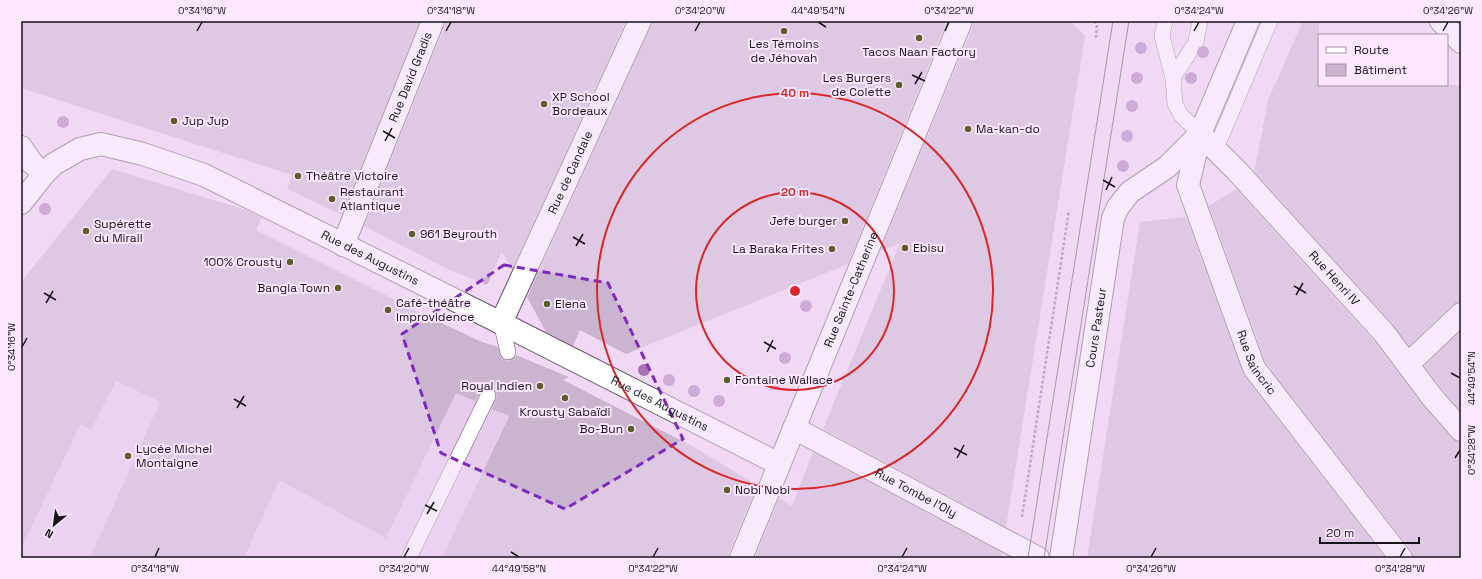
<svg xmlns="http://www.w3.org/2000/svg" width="1482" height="579" viewBox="0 0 1482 579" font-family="'Space Grotesk',sans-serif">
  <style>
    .built { fill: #e7cbed }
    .building { fill: #cbb4cf }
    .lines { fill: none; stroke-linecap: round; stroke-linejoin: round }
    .lane-casing { stroke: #66526a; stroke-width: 16 }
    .street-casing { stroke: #66526a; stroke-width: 24 }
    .secondary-casing { stroke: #66526a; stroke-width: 24 }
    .path { stroke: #847487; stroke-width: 2.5; stroke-dasharray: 3 2; stroke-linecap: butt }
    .lane { stroke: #fff; stroke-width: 15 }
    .street { stroke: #fff; stroke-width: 22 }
    .secondary { stroke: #fff; stroke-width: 22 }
    .tram { stroke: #514554; stroke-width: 1 }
    .tree { fill: #a773b1 }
    .marked { fill: none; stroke: #7b2cbf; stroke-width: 3; stroke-dasharray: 8 5; stroke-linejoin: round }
    .ticks { fill: none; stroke: #1a121c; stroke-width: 1.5 }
    .ring { fill: none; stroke: #d62828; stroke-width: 2 }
    .poi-dot { fill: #5d5e2c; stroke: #fbe8ff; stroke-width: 1.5 }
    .labels { text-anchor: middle; stroke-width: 4; stroke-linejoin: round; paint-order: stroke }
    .poi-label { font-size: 12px; fill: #1a121c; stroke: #fbe8ff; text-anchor: start }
    .street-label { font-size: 12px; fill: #1a121c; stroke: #fbe8ff }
    .centre { fill: #d62828; stroke: #fbe8ff; stroke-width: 2 }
    .ring-label { font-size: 12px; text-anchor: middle; font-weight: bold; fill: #d62828; stroke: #fbe8ff; stroke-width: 4; stroke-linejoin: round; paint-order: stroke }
    .neatline { fill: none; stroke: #1a121c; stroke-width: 1.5 }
    .ticks-label { font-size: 10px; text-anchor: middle; fill: #1a121c }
  </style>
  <rect width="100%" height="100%" fill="#f1d9f5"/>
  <!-- built -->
  <polygon class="built" points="482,342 533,363 442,558 21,558 21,396 91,430 116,381 161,403 461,382"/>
  <!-- building -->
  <g class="building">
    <polygon points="21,21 420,21 342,215 287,189 292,175 21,88"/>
    <polygon points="445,21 626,21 512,270 502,252 487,285 445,268 364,226 445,26"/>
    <polygon points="652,21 947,21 848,264 626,354 580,330 573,346 546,332 527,297 651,26"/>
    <polygon points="973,21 1070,21 1085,36 1006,527 823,429 900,243 880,251 973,26"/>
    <polygon points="1303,21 1319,21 1319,85 1461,85 1461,302 1452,305 1409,346 1393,325 1254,171 1260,143 1268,100"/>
    <polygon points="112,169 246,210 262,218 256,230 433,319 482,342 498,347 501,358 505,360 510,361 516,355 569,377 563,380 692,446 757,485 729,553 729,558 442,558 509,416 492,409 497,395 495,391 488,387 483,389 475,401 456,393 386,538 279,480 244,558 90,558 160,402 116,381 91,430 80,425 21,549 21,282"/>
    <polygon points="1236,189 1374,341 1422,404 1452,438 1457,442 1461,442 1461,558 1413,558 1411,550 1265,362 1209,206"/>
    <polygon points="1186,217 1244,375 1385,558 1087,558 1140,222"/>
    <polygon points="1461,331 1461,411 1442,389 1424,366"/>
    <polygon points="813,452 1002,553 1001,558 755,558 779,498 792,506"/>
  </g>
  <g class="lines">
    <!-- lane casing -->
    <g class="lane-casing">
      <g id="lane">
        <polyline points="1165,21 1162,36 1173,78 1175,104 1181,115 1200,134"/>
        <polyline points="1173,78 1196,42 1200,21"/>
        <polyline points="1213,146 1220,139 1270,21"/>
        <polyline points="501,323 508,352"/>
        <polyline points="409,558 488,396"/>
      </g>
    </g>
    <!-- street casing -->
    <g class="street-casing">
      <g id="street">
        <path id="s1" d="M1200,134L1188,185L1254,368L1401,558"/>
        <path id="s2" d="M1200,134L1237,171L1384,333L1432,397L1461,430"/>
        <polyline points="21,147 32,163 44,174"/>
        <path id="s3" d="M343,245L433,21"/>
        <path id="s4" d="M501,323L779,464"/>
        <polyline points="1408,364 1461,314"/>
        <path id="s5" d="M794,428L1038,558"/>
        <path id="s6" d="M741,558L961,21"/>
      </g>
    </g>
    <!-- secondary casing -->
    <g class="secondary-casing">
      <g id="secondary">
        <polyline points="1441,21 1461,42"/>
        <path id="s7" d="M21,203L44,174L54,164L80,149L101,144L143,154L204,175L501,323L640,21"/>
        <path id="s8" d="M1061,558L1113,218L1118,207L1130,192L1167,167L1200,134L1248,21"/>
      </g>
    </g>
    <!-- path -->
    <g class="path">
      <polyline points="1094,21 1097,25 1096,38"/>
      <polyline points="1022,517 1069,210"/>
    </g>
    <!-- lane -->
    <use href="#lane" class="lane"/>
    <!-- street -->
    <use href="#street" class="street"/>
    <!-- secondary -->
    <use href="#secondary" class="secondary"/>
    <!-- tram -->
    <g class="tram">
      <polyline points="1028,558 1113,21"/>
      <polyline points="1044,558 1129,21"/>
    </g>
  </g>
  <!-- trees -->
  <g class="tree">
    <circle cx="1141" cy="48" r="6"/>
    <circle cx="1203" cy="52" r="6"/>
    <circle cx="1137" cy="78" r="6"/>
    <circle cx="1191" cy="78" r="6"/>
    <circle cx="1132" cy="106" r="6"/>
    <circle cx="63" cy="122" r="6"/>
    <circle cx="1127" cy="136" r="6"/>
    <circle cx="1123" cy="166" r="6"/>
    <circle cx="45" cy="209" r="6"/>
    <circle cx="806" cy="306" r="6"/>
    <circle cx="785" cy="358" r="6"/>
    <circle cx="644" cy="370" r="6"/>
    <circle cx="669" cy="380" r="6"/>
    <circle cx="774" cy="384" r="6"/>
    <circle cx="694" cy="391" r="6"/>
    <circle cx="719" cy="401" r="6"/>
  </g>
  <!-- marked area -->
  <path d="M0 0H1482V579H0ZM504,265L608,283L683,439L565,509L441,453L402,334Z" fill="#f1d9f5" fill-opacity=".55" fill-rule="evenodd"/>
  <path class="marked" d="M504,265L608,283L683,439L565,509L441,453L402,334Z"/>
  <!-- ticks -->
  <path class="ticks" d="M818,22L826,27M197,31L202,22M446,31L451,22M695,31L700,22M945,31L949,22M1194,31L1199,22M1443,31L1448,22M912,75L925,81M915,84L922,72M383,131L395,138M385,141L392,128M1103,180L1115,187M1106,190L1112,177M573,237L585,244M576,246L583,234M1294,286L1306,293M44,293L56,300M1296,295L1303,283M46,303L53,291M764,342L776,349M22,347L27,338M767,352L773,340M1451,373L1460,378M234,399L246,406M237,408L244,396M954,448L967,455M957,458L964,445M1455,458L1460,450M425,505L437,511M427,514L434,502M511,552L519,557M155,557L159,548M404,557L409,548M653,557L658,548M902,557L907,548M1151,557L1156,548M1400,557L1405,548"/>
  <!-- distance rings -->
  <g class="ring">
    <circle cx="795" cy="291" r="99"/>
    <circle cx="795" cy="291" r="198"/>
  </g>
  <!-- markers -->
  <g class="poi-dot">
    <circle cx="784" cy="31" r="4"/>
    <circle cx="919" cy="38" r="4"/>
    <circle cx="899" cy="85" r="4"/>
    <circle cx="544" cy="104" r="4"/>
    <circle cx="174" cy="121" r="4"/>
    <circle cx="968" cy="129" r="4"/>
    <circle cx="298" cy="176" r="4"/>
    <circle cx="332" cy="199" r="4"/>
    <circle cx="845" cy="221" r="4"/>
    <circle cx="86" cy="231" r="4"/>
    <circle cx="412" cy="234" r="4"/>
    <circle cx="905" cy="248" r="4"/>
    <circle cx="832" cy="249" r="4"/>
    <circle cx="290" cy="262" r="4"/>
    <circle cx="338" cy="288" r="4"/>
    <circle cx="547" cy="304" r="4"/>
    <circle cx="388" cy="310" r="4"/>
    <circle cx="727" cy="380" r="4"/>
    <circle cx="540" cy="386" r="4"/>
    <circle cx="565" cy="398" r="4"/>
    <circle cx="631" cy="429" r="4"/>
    <circle cx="128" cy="456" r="4"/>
    <circle cx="727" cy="490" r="4"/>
  </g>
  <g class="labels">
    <!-- poi labels -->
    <g class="poi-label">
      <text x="784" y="48" text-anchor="middle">Les Témoins<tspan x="784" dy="14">de Jéhovah</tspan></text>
      <text x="919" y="56" text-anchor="middle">Tacos Naan Factory</text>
      <text x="891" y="82" text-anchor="end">Les Burgers<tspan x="891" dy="14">de Colette</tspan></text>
      <text x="552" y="101">XP School<tspan x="552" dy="14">Bordeaux</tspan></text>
      <text x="182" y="125">Jup Jup</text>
      <text x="976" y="133">Ma-kan-do</text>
      <text x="306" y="180">Théâtre Victoire</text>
      <text x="340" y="196">Restaurant<tspan x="340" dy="14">Atlantique</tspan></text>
      <text x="837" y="225" text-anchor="end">Jefe burger</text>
      <text x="94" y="228">Supérette<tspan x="94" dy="14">du Mirail</tspan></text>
      <text x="420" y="238">961 Beyrouth</text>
      <text x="913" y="252">Ebisu</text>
      <text x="824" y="253" text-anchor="end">La Baraka Frites</text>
      <text x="282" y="266" text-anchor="end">100% Crousty</text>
      <text x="330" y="292" text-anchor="end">Bangla Town</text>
      <text x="396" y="307">Café-théâtre<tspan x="396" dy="14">Improvidence</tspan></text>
      <text x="555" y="308">Elena</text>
      <text x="735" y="384">Fontaine Wallace</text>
      <text x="532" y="390" text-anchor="end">Royal Indien</text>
      <text x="565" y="416" text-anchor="middle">Krousty Sabaïdi</text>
      <text x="623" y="433" text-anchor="end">Bo-Bun</text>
      <text x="136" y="453">Lycée Michel<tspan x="136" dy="14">Montaigne</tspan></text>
      <text x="735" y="494">Nobi Nobi</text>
    </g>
    <!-- street labels -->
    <g class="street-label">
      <text dy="4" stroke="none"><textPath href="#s3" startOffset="181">Rue David Gradis</textPath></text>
      <text dy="4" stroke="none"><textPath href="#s7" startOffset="708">Rue de Candale</textPath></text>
      <text dy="4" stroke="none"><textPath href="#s7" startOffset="396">Rue des Augustins</textPath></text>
      <text dy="4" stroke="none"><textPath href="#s2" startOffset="197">Rue Henri IV</textPath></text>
      <text dy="4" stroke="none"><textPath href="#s6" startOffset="290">Rue Sainte-Catherine</textPath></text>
      <text dy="4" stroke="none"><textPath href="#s8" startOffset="233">Cours Pasteur</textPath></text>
      <text dy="4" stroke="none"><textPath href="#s1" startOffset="243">Rue Saincric</textPath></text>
      <text dy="4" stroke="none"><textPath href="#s4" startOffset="178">Rue des Augustins</textPath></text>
      <text dy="4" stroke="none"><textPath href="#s5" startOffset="138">Rue Tombe l'Oly</textPath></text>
    </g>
  </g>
  <circle cx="795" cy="291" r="6" class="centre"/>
  <g class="ring-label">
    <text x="795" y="97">40 m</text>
    <text x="795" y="196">20 m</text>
  </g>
  <!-- border -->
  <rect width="1482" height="579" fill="none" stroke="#fbe8ff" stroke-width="44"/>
  <!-- legend -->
  <rect x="1318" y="34" width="130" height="52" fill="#fbe8ff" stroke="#a192a4"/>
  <rect x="1326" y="47" width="20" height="6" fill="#ffffff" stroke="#a192a4"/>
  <text x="1354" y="54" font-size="12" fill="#1a121c">Route</text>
  <rect x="1326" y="64" width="20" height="12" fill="#cbb4cf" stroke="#a192a4"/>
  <text x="1354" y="74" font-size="12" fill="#1a121c">Bâtiment</text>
  <!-- north arrow -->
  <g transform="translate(54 525) rotate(209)" stroke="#fbe8ff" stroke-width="3" paint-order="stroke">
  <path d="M0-3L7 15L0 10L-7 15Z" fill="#1a121c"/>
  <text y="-6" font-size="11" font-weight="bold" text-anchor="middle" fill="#1a121c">N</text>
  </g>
  <!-- scale -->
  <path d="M1320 537v6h99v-6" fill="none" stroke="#1a121c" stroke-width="2"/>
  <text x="1326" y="537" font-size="12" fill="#1a121c" stroke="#fbe8ff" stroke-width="3" paint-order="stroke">20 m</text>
  <rect x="22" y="22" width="1438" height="535" class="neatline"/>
  <g class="ticks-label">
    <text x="202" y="14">0°34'16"W</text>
    <text x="451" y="14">0°34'18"W</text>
    <text x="700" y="14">0°34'20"W</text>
    <text x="818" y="14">44°49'54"N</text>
    <text x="949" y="14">0°34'22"W</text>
    <text x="1199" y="14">0°34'24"W</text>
    <text x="1448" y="14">0°34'26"W</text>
    <text transform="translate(11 347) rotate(-90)" y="4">0°34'16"W</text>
    <text transform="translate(1471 378) rotate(-90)" y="4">44°49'54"N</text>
    <text transform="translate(1471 450) rotate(-90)" y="4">0°34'28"W</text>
    <text x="155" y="572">0°34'18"W</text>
    <text x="404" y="572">0°34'20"W</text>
    <text x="519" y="572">44°49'58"N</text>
    <text x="653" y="572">0°34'22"W</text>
    <text x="902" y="572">0°34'24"W</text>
    <text x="1151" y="572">0°34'26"W</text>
    <text x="1400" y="572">0°34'28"W</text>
  </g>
</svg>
